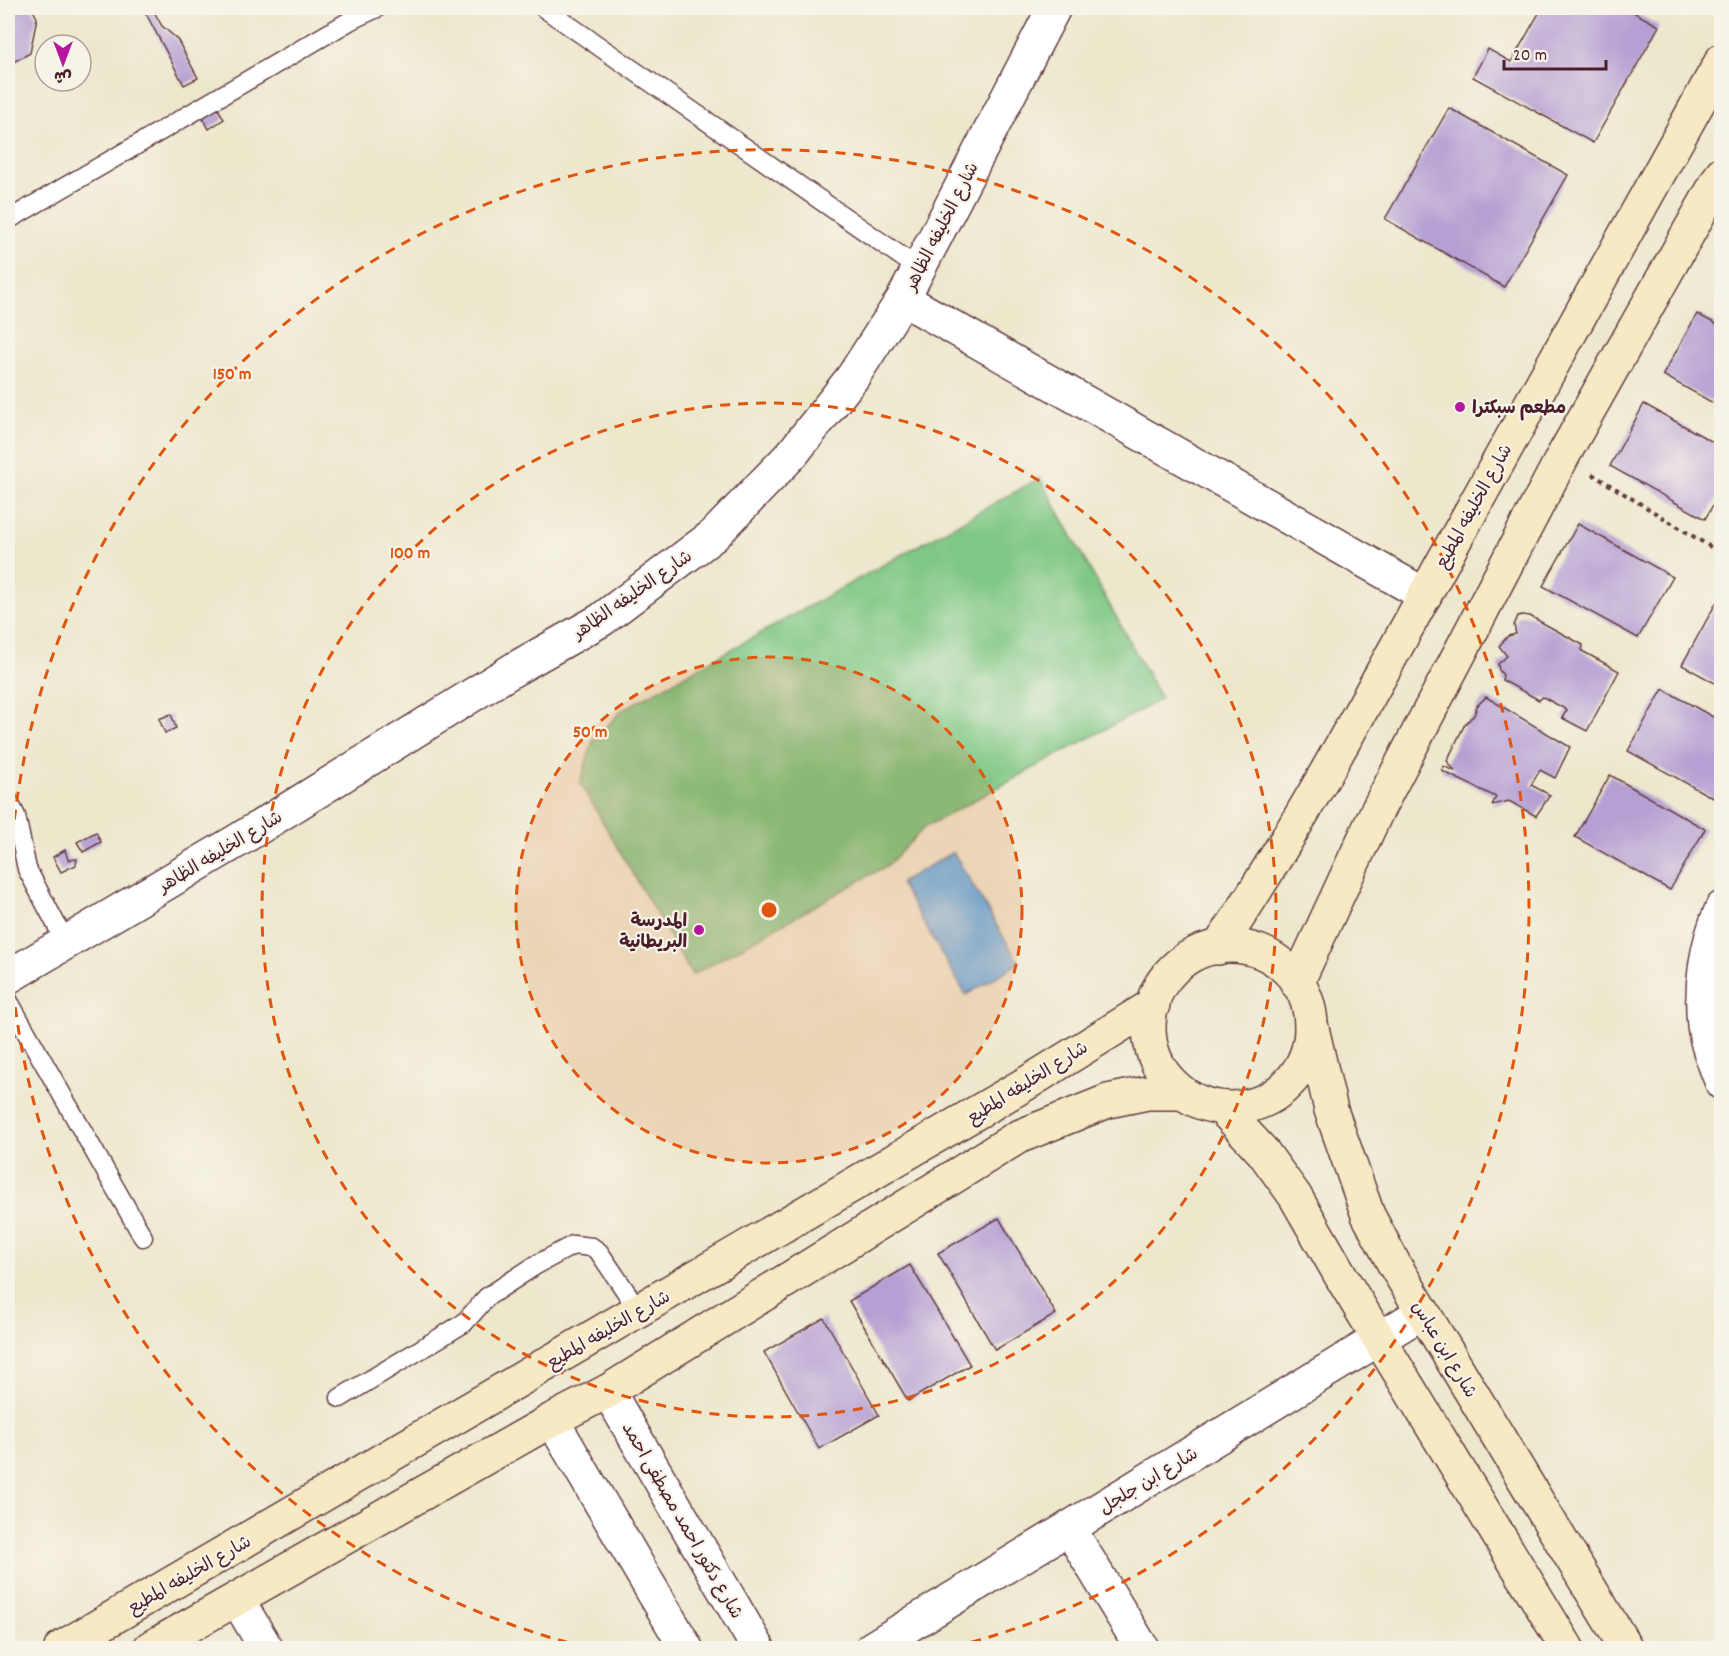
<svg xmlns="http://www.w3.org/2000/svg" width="1729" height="1656" viewBox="0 0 1729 1656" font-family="Dekko,'Playpen Sans Arabic',sans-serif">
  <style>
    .green { fill: #7fc784; stroke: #647358; stroke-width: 1.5 }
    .water { fill: #6db4e4; stroke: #5c6a88; stroke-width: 1.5 }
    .building { fill: #b6a0d3 }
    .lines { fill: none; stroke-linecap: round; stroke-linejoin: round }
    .lane-casing { stroke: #623d43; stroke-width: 21 }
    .street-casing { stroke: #623d43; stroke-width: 36 }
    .secondary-casing { stroke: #623d43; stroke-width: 36 }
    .path { stroke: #623d43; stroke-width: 4; stroke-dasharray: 4.5 4.5; stroke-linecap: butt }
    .lane { stroke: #fff; stroke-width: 18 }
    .street { stroke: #fff; stroke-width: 33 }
    .secondary { stroke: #f6e9c3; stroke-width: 33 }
    .ring { fill: none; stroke: #e0560e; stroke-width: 3; stroke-dasharray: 10 8 }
    .poi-dot { fill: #b5179e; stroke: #f7f3e8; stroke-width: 2 }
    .labels { text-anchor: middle; stroke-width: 4.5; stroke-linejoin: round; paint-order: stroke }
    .street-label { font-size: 18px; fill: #4a1f2b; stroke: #f7f3e8 }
    .poi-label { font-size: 18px; font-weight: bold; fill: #4a1f2b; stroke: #f7f3e8; text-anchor: start }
    .centre { fill: #e0560e; stroke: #f7f3e8; stroke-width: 3 }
    .ring-label { font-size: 18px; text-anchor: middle; font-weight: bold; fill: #e0560e; stroke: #f7f3e8; stroke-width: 4.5; stroke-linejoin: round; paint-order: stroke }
  </style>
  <rect width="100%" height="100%" fill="#f7f3e8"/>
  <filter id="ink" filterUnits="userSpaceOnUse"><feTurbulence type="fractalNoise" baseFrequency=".0167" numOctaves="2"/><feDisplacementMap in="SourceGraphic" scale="12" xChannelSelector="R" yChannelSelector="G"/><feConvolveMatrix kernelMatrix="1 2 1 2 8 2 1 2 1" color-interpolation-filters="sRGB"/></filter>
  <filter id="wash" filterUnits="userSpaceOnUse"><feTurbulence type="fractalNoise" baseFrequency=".008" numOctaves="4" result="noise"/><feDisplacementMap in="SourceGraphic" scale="24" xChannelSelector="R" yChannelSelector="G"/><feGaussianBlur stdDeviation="1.35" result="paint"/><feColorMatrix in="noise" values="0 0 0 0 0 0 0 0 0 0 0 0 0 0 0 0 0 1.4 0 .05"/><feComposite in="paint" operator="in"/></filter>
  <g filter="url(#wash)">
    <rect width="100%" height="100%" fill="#ede7cc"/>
    <!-- green -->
    <polygon class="green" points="1040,478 1161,699 925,827 888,865 692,975 580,783 593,741 622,710"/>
    <!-- water -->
    <polygon class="water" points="953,852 1019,963 966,995 900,883"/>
    <g id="blocks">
      <!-- building -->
      <g class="building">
        <polygon points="8,8 32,8 37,18 30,53 8,65"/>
        <polygon points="143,8 152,8 162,26 177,39 198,78 184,85"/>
        <polygon points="1542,8 1626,8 1659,26 1593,143 1473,77 1488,49 1511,62"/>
        <polygon points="217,107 224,119 209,129 201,116"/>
        <polygon points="1449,108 1568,175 1504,287 1385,219"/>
        <polygon points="1697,314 1722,327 1722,408 1663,375"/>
        <polygon points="1644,404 1722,447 1722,489 1705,519 1610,466"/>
        <polygon points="1578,524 1673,577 1638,638 1543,586"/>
        <polygon points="1716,603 1722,606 1722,687 1682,665"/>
        <polygon points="1522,615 1530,616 1583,645 1582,651 1619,671 1587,731 1562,718 1567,710 1543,697 1539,700 1502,680 1503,675 1499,670 1498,664 1507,656 1499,646 1508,636 1516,634 1514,625 1518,616"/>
        <polygon points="1663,689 1722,722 1722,803 1628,751"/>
        <polygon points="1486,697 1570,747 1555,778 1540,770 1531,785 1550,795 1536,816 1509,801 1492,805 1496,797 1442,771 1443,766 1455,771 1447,761 1465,724 1474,715 1477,706"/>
        <polygon points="171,714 176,728 165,733 159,719"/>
        <polygon points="1610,775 1705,829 1670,890 1575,837"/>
        <polygon points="96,832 101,842 83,852 77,842"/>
        <polygon points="65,850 68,860 77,859 76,865 61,872 53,857"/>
        <polygon points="999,1218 1056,1314 995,1350 938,1253"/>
        <polygon points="910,1265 970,1365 908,1401 849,1301"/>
        <polygon points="824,1318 879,1415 819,1449 764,1352"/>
      </g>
    </g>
  </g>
  <g filter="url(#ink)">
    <use href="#blocks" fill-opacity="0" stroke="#623d43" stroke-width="1.5"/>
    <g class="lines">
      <!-- lane casing -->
      <g class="lane-casing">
        <g id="lane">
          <polyline points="544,8 918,268"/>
          <polyline points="8,220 353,19 377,8"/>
          <polyline points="8,800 16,816 27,869 66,943"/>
          <polyline points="8,1000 143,1237"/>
          <polyline points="340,1398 464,1323 487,1297 536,1265 573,1245 592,1247 599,1252 639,1311"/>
        </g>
      </g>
      <!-- street casing -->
      <g class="street-casing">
        <g id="street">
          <polyline points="903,299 1425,595"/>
          <path d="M1722,908C1706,944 1700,986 1704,1025C1706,1044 1715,1065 1722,1083"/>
          <polyline points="8,977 237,841 516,668 601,620 714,535 792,454 852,378 903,299 1054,8"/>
          <polyline points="608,1391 758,1648"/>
          <polyline points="552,1420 686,1648"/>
          <polyline points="1069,1528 1142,1648"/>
          <polyline points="237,1599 266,1648"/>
          <polyline points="872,1648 1423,1312"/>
        </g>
      </g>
      <!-- secondary casing -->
      <g class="secondary-casing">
        <g id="secondary">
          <circle cx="1230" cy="1027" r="81"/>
          <path d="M1218,948C1307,815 1382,672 1460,531C1546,374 1633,217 1722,60"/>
          <polyline points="1297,983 1376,813 1563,456 1722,173"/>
          <polyline points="1312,1028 1331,1110 1368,1215 1394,1264 1626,1648"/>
          <polyline points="1223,1109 1263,1152 1295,1196 1345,1283 1567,1648"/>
          <polyline points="61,1648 1027,1083 1153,1005"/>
          <polyline points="150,1648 552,1420 608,1391 1018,1137 1108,1101 1147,1093 1182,1093"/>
        </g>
      </g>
      <!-- path -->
      <polyline class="path" points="1592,474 1722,554"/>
      <!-- lane -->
      <use href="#lane" class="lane"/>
      <!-- street -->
      <use href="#street" class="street"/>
      <!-- secondary -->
      <use href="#secondary" class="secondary"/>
    </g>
  </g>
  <!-- distance rings -->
  <circle cx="769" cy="910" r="253" fill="#e0560e" fill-opacity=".12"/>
  <g class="ring">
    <circle cx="769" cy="910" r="253"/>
    <circle cx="769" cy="910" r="507"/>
    <path d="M585 1647A760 760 0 1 1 953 1647"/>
  </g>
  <!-- markers -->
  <g class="poi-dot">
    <circle cx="1460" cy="407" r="6"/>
    <circle cx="699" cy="930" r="6"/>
  </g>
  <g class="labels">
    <!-- street labels -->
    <g class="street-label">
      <text transform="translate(941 226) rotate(-63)" y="6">شارع الخليفه الظاهر</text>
      <text transform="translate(1473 506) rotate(-61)" y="6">شارع الخليفه المطيع</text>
      <text transform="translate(632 594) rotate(-35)" y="6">شارع الخليفه الظاهر</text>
      <text transform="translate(220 851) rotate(-31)" y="6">شارع الخليفه الظاهر</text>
      <text transform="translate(1027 1082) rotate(-32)" y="6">شارع الخليفه المطيع</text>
      <text transform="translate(608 1329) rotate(-30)" y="6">شارع الخليفه المطيع</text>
      <text transform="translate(1445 1349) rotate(59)" y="6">شارع ابن عباس</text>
      <text transform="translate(1148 1480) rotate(-31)" y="6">شارع ابن جلجل</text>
      <text transform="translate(683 1520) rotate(60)" y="6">شارع دكتور احمد مصطفى احمد</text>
      <text transform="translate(189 1574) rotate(-30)" y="6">شارع الخليفه المطيع</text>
    </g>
    <!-- poi labels -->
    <g class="poi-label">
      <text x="1472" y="413">مطعم سبكترا</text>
      <text x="687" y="926" text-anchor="end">المدرسة<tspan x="687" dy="21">البريطانية</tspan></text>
    </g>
  </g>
  <circle cx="769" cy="910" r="9" class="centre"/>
  <g class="ring-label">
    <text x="232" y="379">150 m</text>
    <text x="410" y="558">100 m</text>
    <text x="590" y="737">50 m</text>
  </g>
  <!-- margin -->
  <rect width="1729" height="1656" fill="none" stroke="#f7f3e8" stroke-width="30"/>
  <!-- north arrow -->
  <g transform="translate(63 63) rotate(180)"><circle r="28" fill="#f7f3e8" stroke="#b29e9c" stroke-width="1.5"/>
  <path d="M0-4.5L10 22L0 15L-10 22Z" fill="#b5179e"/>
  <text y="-9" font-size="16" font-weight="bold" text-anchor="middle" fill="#4a1f2b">ش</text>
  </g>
  <!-- scale -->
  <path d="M1504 60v9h102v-9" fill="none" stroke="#4a1f2b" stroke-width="3"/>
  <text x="1513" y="60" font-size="18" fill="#4a1f2b" stroke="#f7f3e8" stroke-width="4.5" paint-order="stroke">20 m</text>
</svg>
